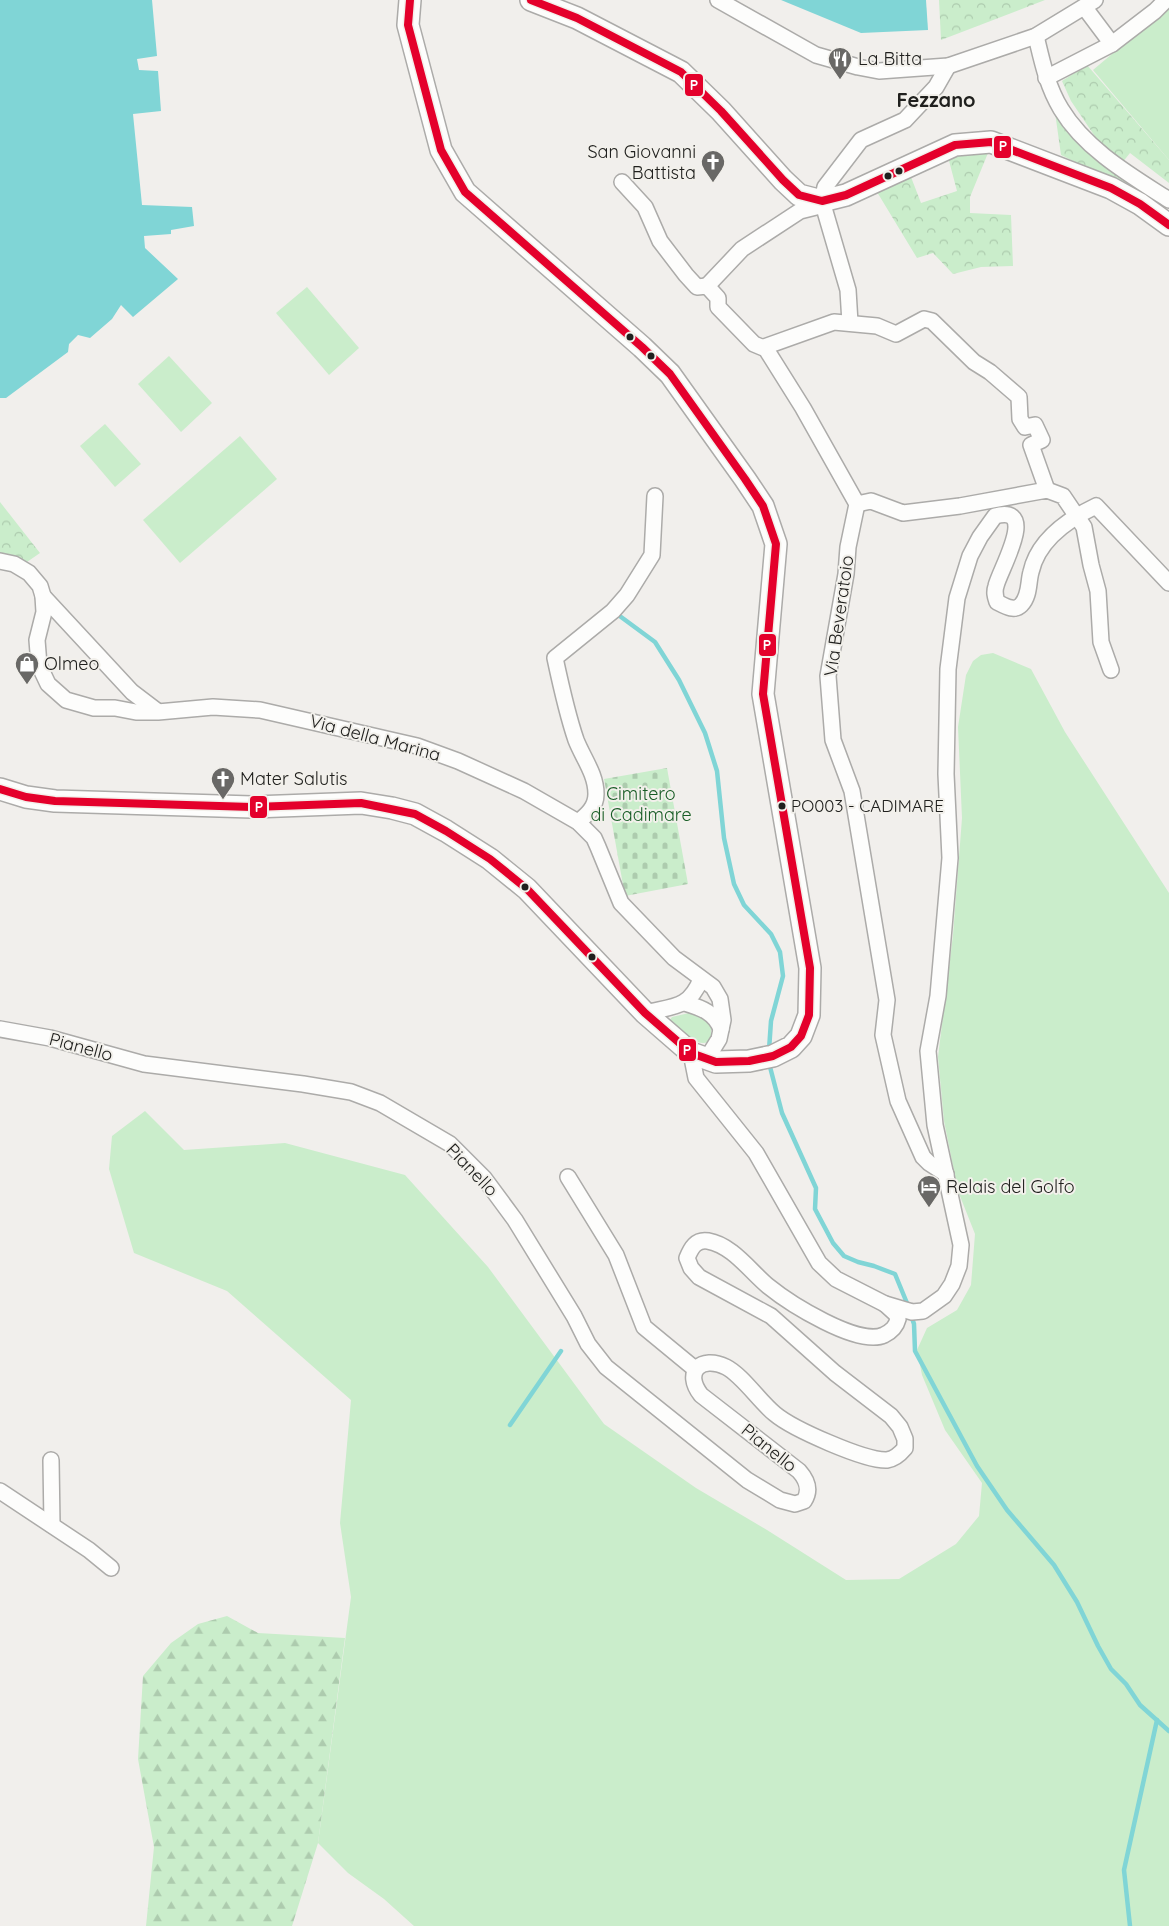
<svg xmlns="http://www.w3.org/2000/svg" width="1169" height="1926" viewBox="0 0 1169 1926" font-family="Quicksand,sans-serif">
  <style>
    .grass { fill: #caedcb }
    .forest { fill: url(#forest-firs) }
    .cemetery { fill: url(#cemetery-stones) }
    .park { fill: url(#park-crowns) }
    .water { fill: #80d5d6 }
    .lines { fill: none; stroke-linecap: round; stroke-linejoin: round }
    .stream { stroke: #80d5d6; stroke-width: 4.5 }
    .street-casing { stroke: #acaba9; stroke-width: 18 }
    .secondary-casing { stroke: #acaba9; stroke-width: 24 }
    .street { stroke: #fdfdfc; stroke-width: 15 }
    .secondary { stroke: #fdfdfc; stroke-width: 21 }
    .bus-1-casing { stroke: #f2f0eb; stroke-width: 11 }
    .bus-1 { stroke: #e4002b; stroke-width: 8 }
    .bus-dot { fill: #20201e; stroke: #f2f0eb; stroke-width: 2 }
    .labels { text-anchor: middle; stroke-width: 4; stroke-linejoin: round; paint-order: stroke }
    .bus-label { font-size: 17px; fill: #20201e; stroke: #f2f0eb; text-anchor: start }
    .poi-label { font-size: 18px; fill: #20201e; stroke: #f2f0eb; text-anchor: start }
    .street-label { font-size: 18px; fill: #20201e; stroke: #f2f0eb }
    .park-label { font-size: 18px; fill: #175c25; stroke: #f2f0eb }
    .quarter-label { font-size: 20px; font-weight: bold; fill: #20201e; stroke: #f2f0eb }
    .line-badge { stroke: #f2f0eb; stroke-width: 2 }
    .badge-label { font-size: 14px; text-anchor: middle; font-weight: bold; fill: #fff }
  </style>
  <defs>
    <pattern id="forest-firs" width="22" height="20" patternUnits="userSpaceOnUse" patternTransform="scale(1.25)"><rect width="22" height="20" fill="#caedcb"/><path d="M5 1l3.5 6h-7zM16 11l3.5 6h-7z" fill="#adcbae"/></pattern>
    <pattern id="cemetery-stones" width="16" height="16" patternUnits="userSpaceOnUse" patternTransform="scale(1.25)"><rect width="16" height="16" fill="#caedcb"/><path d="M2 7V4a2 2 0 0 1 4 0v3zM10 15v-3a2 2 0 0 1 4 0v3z" fill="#adcbae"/></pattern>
    <pattern id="park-crowns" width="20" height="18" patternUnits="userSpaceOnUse" patternTransform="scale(1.25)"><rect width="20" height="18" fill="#caedcb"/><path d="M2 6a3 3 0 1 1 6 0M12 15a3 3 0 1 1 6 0" fill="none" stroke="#adcbae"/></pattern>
  </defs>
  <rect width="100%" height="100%" fill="#f1efec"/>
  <!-- grass -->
  <g class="grass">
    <polygon points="1169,6 1169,160 1093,70"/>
    <polygon points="307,287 359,348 329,375 276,313"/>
    <polygon points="169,356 212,403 181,432 138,384"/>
    <polygon points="105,424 141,464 115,487 80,446"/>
    <polygon points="240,436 277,479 180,563 143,520"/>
    <polygon points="993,653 1031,669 1065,732 1169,893 1169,1926 414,1926 384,1899 348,1873 318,1843 351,1597 340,1523 351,1400 227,1291 134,1253 109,1169 112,1136 145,1111 184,1150 285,1143 405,1175 488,1267 604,1424 696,1488 767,1530 846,1580 899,1579 956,1544 979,1516 982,1483 945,1430 922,1375 917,1350 927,1328 957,1310 971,1285 975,1234 958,1191 944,1121 938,1057 953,935 962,818 958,727 966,675 973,661 981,655"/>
    <path d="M693,1012L700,1014L711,1025V1036L708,1042C696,1047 676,1031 669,1021L672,1017Z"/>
  </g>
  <!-- forest -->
  <polygon class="forest" points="227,1616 258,1633 345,1638 318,1843 292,1926 146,1926 154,1847 138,1759 143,1676 171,1643 198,1624"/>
  <!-- cemetery -->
  <polygon class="cemetery" points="667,768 688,884 625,896 604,779"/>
  <!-- park -->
  <g class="park">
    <polygon points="939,0 1045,0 941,40"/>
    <polygon points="1087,65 1169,160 1169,183 1130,153 1122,163 1096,138 1071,101 1062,81"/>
    <polygon points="1052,91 1073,125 1137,187 1142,195 1061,155"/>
    <polygon points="988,153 970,197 970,213 1011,215 1013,266 981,267 953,274 933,253 917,258 877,192 911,177 921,203 957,191 948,157"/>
    <polygon points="0,502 40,553 27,562 0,553"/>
  </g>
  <!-- water -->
  <g class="water">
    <polygon points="0,0 152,0 157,56 137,59 139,70 158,71 161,111 133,114 142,205 192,207 194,226 171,230 171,234 144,236 145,248 178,279 133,317 121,305 112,319 90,338 78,335 69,344 68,352 6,398 0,398"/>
    <polygon points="781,0 926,0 928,30 861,33"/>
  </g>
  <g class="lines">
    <!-- stream -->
    <g class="stream">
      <polyline points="617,614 655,642 679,680 705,733 717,771 724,838 734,884 744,905 771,934 780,952 783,976 771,1021 769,1050"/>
      <polyline points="769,1063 782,1113 816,1188 815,1209 833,1243 844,1256 858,1262 874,1266 895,1274 909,1308"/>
      <polyline points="911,1315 914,1324 915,1351 977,1466 1007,1510 1054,1565 1077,1602 1098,1646 1111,1669 1126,1684 1140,1705 1169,1731"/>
      <polyline points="510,1425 561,1351"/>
      <polyline points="1130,1926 1124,1870 1157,1720"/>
    </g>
    <!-- street casing -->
    <g class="street-casing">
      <g id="street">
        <polyline points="718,0 816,55 858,67 879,71 948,66 1036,36 1095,0"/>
        <polyline points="1085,8 1112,44"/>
        <path d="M1036,36C1042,61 1047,86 1061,109C1085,149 1130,175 1169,200"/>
        <polyline points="1046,78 1112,44 1155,11 1166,0"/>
        <polyline points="622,182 645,207 660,241 686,275 697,287 707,286 718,298 718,307 754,344 766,349 803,408 857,504 848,547 846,574 828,676 833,740 852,791 887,1000 883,1035 898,1101 923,1157 929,1163 946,1174"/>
        <polyline points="822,201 825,187 861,140 905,120 936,87 948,66"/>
        <polyline points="822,201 848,290 850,323"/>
        <polyline points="707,286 742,249 800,211 816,207 822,201"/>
        <polyline points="764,347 834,322 877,326 896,334 924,319 932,321 974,362 990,372 1019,397 1020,419 1025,427 1035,425 1042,440 1031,445 1047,490"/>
        <polyline points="857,504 871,501 903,513 960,506 1047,490 1063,496 1084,527 1091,565 1098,591 1101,642 1111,670"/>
        <polyline points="0,561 14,564 29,573 40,586 43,596 44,612 37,640 39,665 48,684 66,700 94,708 115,708 136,712 158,712 213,707 260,710 417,746 458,761 524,791 578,822 594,838 598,847 621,903 674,958 713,987 720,999 723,1020 719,1039 706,1060"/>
        <polyline points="43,596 132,692 157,711"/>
        <path d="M578,822C587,815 596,807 596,794C596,774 583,758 576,740C567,714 561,686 555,658L613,611L627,595L652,555L655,496"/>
        <path d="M685,1003C702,1008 715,1013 721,1029"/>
        <path d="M645,1013C673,1006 689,1009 701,979"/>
        <path d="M0,1029L50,1038L144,1064L303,1084L351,1092L380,1103L450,1144L484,1178L515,1220L574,1316L588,1344L606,1367L747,1480L780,1500L795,1504L804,1501C811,1490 807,1480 799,1471L701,1395C683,1372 701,1355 726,1367C742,1375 760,1402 775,1414C793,1429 865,1461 887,1460C895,1459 900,1454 905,1448V1439L900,1427L891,1416L835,1373L771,1316L699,1277L691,1268L687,1258C691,1248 696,1239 708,1241C732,1245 750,1271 768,1286C789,1303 858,1347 884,1335C892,1331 896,1327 898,1319L896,1314L885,1304"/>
        <path d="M691,1053L696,1078L756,1153L819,1263L836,1279L885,1304L912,1312L923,1311L944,1296L952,1284L959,1266L961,1245L935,1125L928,1051L938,996L950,858L946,774L948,669L957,598L970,556L980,537L995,516C1040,504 999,571 996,586C994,592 995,596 997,602C1005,606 1014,612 1021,605C1030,596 1028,582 1031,572C1038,540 1069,519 1096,506L1169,583"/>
        <polyline points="568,1177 616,1255 644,1327 695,1369"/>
        <polyline points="51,1460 52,1525"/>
        <polyline points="0,1491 89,1550 111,1568"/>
      </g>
    </g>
    <!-- secondary casing -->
    <g class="secondary-casing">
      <g id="secondary">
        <polyline points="531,0 577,18 681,72 721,111 783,180 799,195 822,201 846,195 955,145 991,142 1111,188 1140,204 1169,225"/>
        <polyline points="0,789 26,797 55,801 252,807 361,803 392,808 415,814 446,831 490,859 527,889 645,1013 691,1053 716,1062 749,1061 773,1056 791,1047 801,1036 809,1015 810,968 763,694 776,544 763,506 745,479 670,374 642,347 465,192 441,150 408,25 410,0"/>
      </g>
    </g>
    <!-- street -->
    <use href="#street" class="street"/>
    <!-- secondary -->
    <use href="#secondary" class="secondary"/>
    <!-- bus-1 casing -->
    <g class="bus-1-casing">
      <g id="bus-1">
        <polyline points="531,0 577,18 681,72 721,111 783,180 799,195 822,201 846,195 955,145 991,142 1111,188 1140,204 1169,225"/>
        <polyline points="0,789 26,797 55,801 252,807 361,803 415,814 446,831 490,859 527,889 645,1013 691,1053 716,1062 749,1061 773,1056 791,1047 801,1036 809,1015 810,968 763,694 776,544 763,506 745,479 670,374 642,347 465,192 441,150 408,25 410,0"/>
      </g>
    </g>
    <!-- bus-1 -->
    <use href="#bus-1" class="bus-1"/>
  </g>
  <!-- icons -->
  <defs>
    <g id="restaurant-pin" transform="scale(1.25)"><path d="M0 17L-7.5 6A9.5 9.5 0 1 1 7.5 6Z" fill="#696866" stroke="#f2f0eb"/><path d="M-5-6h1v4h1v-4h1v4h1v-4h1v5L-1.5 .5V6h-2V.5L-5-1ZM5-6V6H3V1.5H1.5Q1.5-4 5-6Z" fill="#fff"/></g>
    <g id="church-pin" transform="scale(1.25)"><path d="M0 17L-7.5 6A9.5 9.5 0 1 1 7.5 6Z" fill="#696866" stroke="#f2f0eb"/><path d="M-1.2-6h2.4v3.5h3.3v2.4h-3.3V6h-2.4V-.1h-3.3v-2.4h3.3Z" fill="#fff"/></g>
    <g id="shop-pin" transform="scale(1.25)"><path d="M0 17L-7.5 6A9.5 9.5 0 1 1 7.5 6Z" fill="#696866" stroke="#f2f0eb"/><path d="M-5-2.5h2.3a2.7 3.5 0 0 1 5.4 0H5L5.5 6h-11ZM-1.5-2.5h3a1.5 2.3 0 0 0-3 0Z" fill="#fff"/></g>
    <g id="hotel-pin" transform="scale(1.25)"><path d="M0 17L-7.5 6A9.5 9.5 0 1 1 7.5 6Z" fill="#696866" stroke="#f2f0eb"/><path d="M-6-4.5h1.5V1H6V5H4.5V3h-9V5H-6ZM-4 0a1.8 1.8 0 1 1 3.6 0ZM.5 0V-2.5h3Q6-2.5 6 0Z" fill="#fff"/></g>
  </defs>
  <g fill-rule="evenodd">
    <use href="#restaurant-pin" x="840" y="59"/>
    <use href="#church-pin" x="713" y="162"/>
    <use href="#shop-pin" x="27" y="664"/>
    <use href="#church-pin" x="223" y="779"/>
    <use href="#hotel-pin" x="929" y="1187"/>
  </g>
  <!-- markers -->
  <g class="bus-dot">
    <circle cx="899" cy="171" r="4.5"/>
    <circle cx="888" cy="176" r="4.5"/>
    <circle cx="630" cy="337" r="4.5"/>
    <circle cx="651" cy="356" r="4.5"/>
    <circle cx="782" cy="806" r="4.5"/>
    <circle cx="525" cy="887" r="4.5"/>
    <circle cx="592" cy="957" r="4.5"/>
  </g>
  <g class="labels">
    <!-- bus labels -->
    <g class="bus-label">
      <text x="791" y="812">PO003 - CADIMARE</text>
    </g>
    <!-- poi labels -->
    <g class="poi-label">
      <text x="858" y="65">La Bitta</text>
      <text x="696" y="158" text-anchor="end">San Giovanni<tspan x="696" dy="21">Battista</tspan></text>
      <text x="44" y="670">Olmeo</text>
      <text x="240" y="785">Mater Salutis</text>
      <text x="946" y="1193">Relais del Golfo</text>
    </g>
    <!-- street labels -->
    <g class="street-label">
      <text transform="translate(839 616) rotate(-82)" y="6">Via Beveratoio</text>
      <text transform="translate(375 738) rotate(15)" y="6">Via della Marina</text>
      <text transform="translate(81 1047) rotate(15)" y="6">Pianello</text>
      <text transform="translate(472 1170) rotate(46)" y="6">Pianello</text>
      <text transform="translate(769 1448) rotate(39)" y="6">Pianello</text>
    </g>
    <!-- park labels -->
    <g class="park-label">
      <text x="641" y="800">Cimitero<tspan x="641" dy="21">di Cadimare</tspan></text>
    </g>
    <!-- quarter labels -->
    <g class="quarter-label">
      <text x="936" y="107">Fezzano</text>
    </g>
  </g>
  <g class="line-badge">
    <rect x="684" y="73" width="20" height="24" rx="5" fill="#e4002b"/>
    <rect x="993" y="135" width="19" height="24" rx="5" fill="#e4002b"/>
    <rect x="758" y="633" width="19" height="24" rx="5" fill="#e4002b"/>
    <rect x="249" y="795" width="19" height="24" rx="5" fill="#e4002b"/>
    <rect x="678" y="1038" width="19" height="24" rx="5" fill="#e4002b"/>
  </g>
  <g class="badge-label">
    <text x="694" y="90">P</text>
    <text x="1003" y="151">P</text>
    <text x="767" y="650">P</text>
    <text x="259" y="812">P</text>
    <text x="687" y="1055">P</text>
  </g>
</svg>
